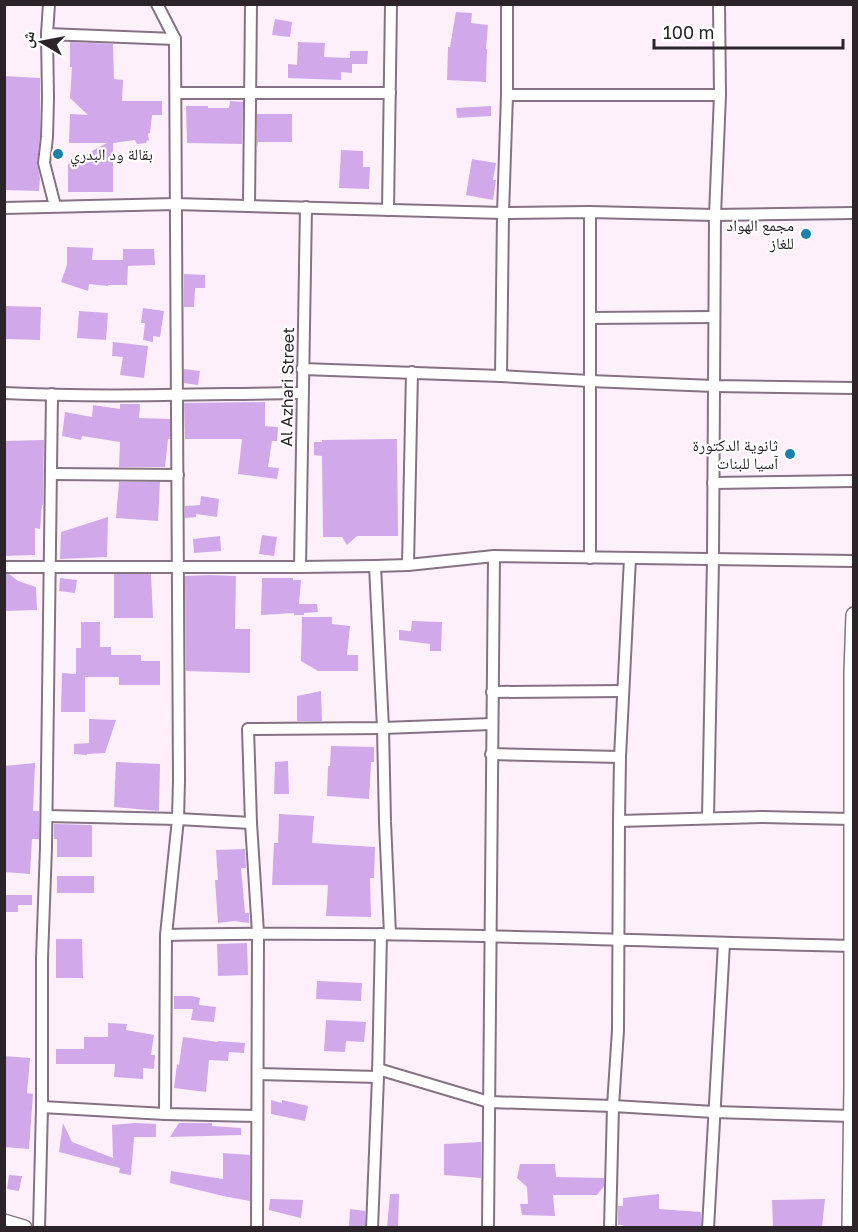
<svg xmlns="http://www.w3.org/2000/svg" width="858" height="1232" viewBox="0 0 858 1232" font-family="'Golos Text','Noto Naskh Arabic',sans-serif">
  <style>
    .building { fill: #d1a9ea }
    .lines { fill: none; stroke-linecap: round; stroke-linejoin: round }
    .street-casing { stroke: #857282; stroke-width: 14 }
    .secondary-casing { stroke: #857282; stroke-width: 18 }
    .street { stroke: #fff; stroke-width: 10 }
    .secondary { stroke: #fff; stroke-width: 15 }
    .poi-dot { fill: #1882ab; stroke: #fff; stroke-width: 2 }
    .labels { text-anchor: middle; stroke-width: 4.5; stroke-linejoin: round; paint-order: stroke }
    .poi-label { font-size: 16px; fill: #2c242a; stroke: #fff; text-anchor: end }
    .street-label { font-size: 16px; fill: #2c242a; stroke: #fff }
  </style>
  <rect width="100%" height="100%" fill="#fef0fb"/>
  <!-- building -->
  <g class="building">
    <polygon points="456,12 472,13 471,23 488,25 486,49 487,49 486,82 447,80 448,47 450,47"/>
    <polygon points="275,19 292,22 290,37 272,35"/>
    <polygon points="70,42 113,44 114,79 123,80 122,101 162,101 162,115 152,115 150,133 148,134 149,141 147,140 146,143 137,144 135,140 113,143 113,192 68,192 68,164 107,143 69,143 70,114 88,115 70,98 72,67 70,67"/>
    <polygon points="298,42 325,43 324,57 350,58 350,51 368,51 367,64 352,64 352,73 341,72 341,80 288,78 288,64 297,65"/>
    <polygon points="4,76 40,78 40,136 37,163 40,178 39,191 4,190"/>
    <polygon points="230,101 243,102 242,144 187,143 186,106 208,106 208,108 229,108"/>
    <polygon points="491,106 491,116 457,118 456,108"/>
    <polygon points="257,114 292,114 292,142 258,142 257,148"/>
    <polygon points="341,150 363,151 363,167 370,167 369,189 339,188"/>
    <polygon points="472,159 496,163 493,180 496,180 493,200 466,195"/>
    <polygon points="67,247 93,248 92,260 123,260 123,249 154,249 155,265 128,266 127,285 108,285 108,286 89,284 88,291 61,282 67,265"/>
    <polygon points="184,274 205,275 205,288 195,288 194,307 184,307"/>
    <polygon points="4,306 41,307 40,340 4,339"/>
    <polygon points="143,308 164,311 160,337 153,336 153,342 143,340 145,323 141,323"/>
    <polygon points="79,311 108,313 106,340 77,338"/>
    <polygon points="113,342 148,346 144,378 120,375 123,357 112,356"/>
    <polygon points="184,369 200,371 198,385 184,383"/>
    <polygon points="265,402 265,426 278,427 277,441 272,441 268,467 279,468 277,479 238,474 242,439 185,439 184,403"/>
    <polygon points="120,404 140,404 139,418 170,419 170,439 168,439 165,467 119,467 120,442 82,436 81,440 62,436 65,412 92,417 93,405 120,409"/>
    <polygon points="397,439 398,536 357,536 347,545 342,537 323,537 322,456 314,455 314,442 322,442 322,440"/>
    <polygon points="44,440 43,505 42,505 40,529 35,528 35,555 4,556 4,441"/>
    <polygon points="119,482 160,482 158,521 116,518"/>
    <polygon points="201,496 219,499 217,517 196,514 196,517 185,518 185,506 200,505"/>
    <polygon points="108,517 107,557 60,559 61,532"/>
    <polygon points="262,535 277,537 274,556 259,554"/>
    <polygon points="220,536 221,551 194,553 193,539"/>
    <polygon points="4,574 9,574 18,581 36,587 37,610 4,611"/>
    <polygon points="114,574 151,574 153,618 114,618"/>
    <polygon points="210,575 236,576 235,629 250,629 250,673 186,671 185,576"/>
    <polygon points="60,578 77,580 75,593 59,591"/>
    <polygon points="262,578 293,578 293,580 301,580 299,604 317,604 318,612 304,613 304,615 294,615 294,613 261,615"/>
    <polygon points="302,617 332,617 332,624 350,626 347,655 358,655 358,671 318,671 301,661"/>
    <polygon points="412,621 442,622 441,651 430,651 430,644 399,640 399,630 411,631"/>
    <polygon points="81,622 100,622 100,647 111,647 111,655 141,655 141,661 160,661 160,685 119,685 119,677 85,677 85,712 61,712 62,673 76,674 76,648 81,648"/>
    <polygon points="321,691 322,721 297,721 297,696"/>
    <polygon points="89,719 116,720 105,753 87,754 87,755 74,754 74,744 89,743"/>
    <polygon points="331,746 374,747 374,762 371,762 369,799 327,796 328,766 330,766"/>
    <polygon points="288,761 289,794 274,794 275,762"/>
    <polygon points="116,762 160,764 159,811 114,807"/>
    <polygon points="35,763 33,811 39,811 39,839 32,839 30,874 4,872 4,766"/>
    <polygon points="279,814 314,816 312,843 375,847 374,878 370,878 371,917 326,916 328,885 272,885 274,843 278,843"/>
    <polygon points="54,824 92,825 92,857 57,857 57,839 54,839"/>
    <polygon points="245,849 246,868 241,868 245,913 249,913 249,923 234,921 218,923 215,880 218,880 216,850"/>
    <rect x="57" y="876" width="37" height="17"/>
    <polygon points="4,895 32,895 32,905 18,905 18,912 4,912"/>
    <polygon points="56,939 82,939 83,978 56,978"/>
    <polygon points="247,943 248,975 218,976 217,944"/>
    <polygon points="317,981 362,983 361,1001 316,999"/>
    <polygon points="174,996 192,996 200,998 199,1005 216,1007 214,1022 191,1020 193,1009 174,1009"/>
    <polygon points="326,1020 366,1022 364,1042 346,1041 345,1052 324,1051"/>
    <polygon points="108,1023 127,1024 126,1030 154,1035 151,1055 155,1055 154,1069 143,1068 143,1079 114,1077 115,1064 56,1064 56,1049 84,1049 84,1037 108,1037"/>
    <polygon points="183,1037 218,1042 218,1041 245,1043 244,1053 229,1052 228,1061 209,1060 206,1092 174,1088 177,1064 179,1065"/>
    <polygon points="4,1056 30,1058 27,1093 33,1094 29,1149 4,1147"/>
    <polygon points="271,1100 282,1103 282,1100 308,1106 305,1121 271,1114"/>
    <polygon points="63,1123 72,1142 113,1158 112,1125 135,1123 156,1124 156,1137 134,1137 131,1175 119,1173 120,1168 59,1152"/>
    <polygon points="179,1123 212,1123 212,1126 241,1128 241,1135 170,1137"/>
    <polygon points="481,1142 481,1178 444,1175 444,1144"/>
    <polygon points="223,1153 250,1155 250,1201 223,1196 170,1183 171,1171 223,1179"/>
    <polygon points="520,1164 555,1164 556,1177 604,1178 604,1186 597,1195 553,1195 555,1216 522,1215 520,1204 528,1204 527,1187 517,1178"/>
    <polygon points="9,1175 22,1176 19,1191 7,1189"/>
    <polygon points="390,1194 399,1194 398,1227 387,1227"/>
    <polygon points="659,1194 659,1209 701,1212 701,1227 623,1227 623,1225 618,1225 618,1206 623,1206 623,1198"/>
    <polygon points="270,1199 303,1200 301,1218 269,1210"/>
    <polygon points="825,1199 822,1227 773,1227 772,1200"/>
    <polygon points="350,1209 365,1211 365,1227 349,1227"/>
  </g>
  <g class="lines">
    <!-- street casing -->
    <g class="street-casing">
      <g id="street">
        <polyline points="49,4 47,34 48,98 47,137 44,163 55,206"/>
        <polyline points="157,4 175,39 179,780 178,819 166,935 165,1114"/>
        <polyline points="47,34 175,39"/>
        <polyline points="176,93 390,93"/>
        <polyline points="507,95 720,95"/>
        <polyline points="249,206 251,4"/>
        <polyline points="4,208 175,204 503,213 590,212 715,215 854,213"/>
        <polyline points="388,210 391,4"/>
        <polyline points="590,318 714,317"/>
        <polyline points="302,369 501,376 590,381 714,386 854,388"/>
        <polyline points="501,376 503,213 507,95 507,4"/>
        <path d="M4,393C103,398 203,394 302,393"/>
        <polyline points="51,474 178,475"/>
        <polyline points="713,483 854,481"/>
        <polyline points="590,558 590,212"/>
        <polyline points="408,565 412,372"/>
        <polyline points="375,566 383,728 385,822 390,934"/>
        <polyline points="4,567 300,567 375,566 408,565 494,556 854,561"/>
        <polyline points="300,567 306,207"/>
        <polyline points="492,692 623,691"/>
        <polyline points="491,754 620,757"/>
        <polyline points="47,816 178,819 251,823"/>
        <polyline points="708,818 713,560 715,215 720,95 719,4"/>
        <polyline points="619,821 762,817 851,819"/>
        <path d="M166,935C395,930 623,941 852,946"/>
        <polyline points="378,1069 489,1102 613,1106 714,1112 852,1116"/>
        <polyline points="258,1074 378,1077"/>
        <polyline points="42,1107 165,1114 257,1116"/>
        <polyline points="39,1228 42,1107 42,958 46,847 52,394"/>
        <polyline points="257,1228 258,933 251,823 248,729 383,728 491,724"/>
        <polyline points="372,1228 378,1077 381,934"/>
        <polyline points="488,1228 494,556"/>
        <polyline points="610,1228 613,1106 618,1030 619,821 620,757 630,558"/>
        <polyline points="708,1228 724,943"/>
      </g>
    </g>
    <!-- secondary casing -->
    <g class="secondary-casing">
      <g id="secondary">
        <polyline points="4,1222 24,1228"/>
        <polyline points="850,1228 852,1084 852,672 854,615"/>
      </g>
    </g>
    <!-- street -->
    <use href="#street" class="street"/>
    <!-- secondary -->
    <use href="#secondary" class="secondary"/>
  </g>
  <!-- markers -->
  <g class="poi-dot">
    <circle cx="58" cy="154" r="6"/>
    <circle cx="806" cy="234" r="6"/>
    <circle cx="790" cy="454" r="6"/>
  </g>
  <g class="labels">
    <!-- poi labels -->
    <g class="poi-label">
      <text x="70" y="160" text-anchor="start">بقالة ود البدري</text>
      <text x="794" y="231">مجمع الهواد<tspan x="794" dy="18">للغاز</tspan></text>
      <text x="778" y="451">ثانوية الدكتورة<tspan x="778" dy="18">آسيا للبنات</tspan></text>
    </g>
    <!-- street labels -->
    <g class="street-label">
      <text transform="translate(287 387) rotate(-89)" y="6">Al Azhari Street</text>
    </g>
  </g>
  <!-- border -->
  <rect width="858" height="1232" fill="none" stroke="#2c242a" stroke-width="12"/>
  <!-- north arrow -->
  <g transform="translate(42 42) rotate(280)" stroke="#ffffff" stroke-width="4.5" paint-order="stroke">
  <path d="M0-4.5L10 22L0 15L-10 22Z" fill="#2c242a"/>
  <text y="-9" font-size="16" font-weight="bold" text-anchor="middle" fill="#2c242a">ش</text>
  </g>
  <!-- scale -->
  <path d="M654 39v9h189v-9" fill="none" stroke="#2c242a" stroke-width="3"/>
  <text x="663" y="39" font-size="18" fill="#2c242a" stroke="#ffffff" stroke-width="4.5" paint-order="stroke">100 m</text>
</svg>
